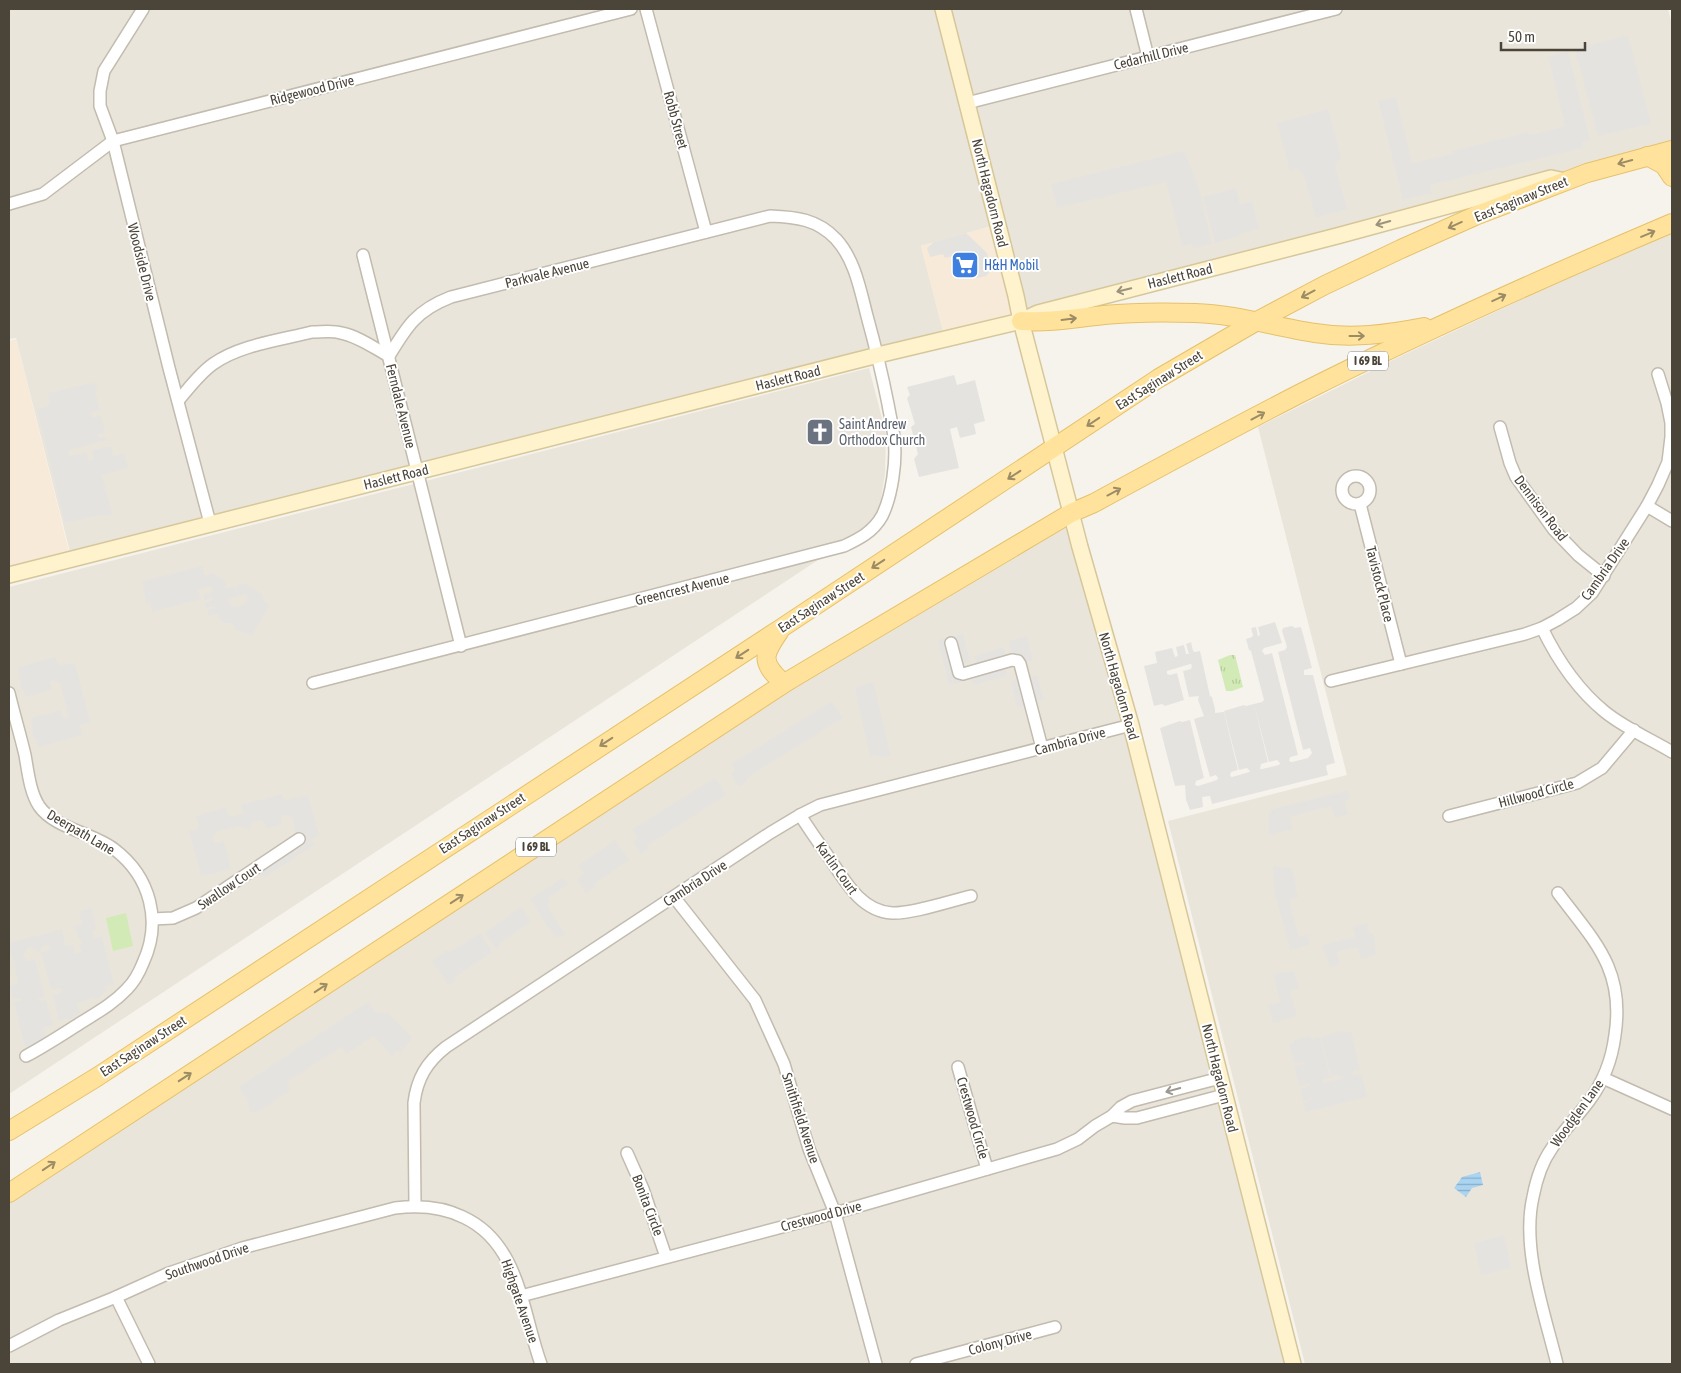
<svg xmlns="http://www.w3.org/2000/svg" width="1681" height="1373" viewBox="0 0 1681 1373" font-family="'Asap Condensed',sans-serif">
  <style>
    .residential { fill: #eae5da }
    .commercial { fill: #f7ead8 }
    .grass { fill: url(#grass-tufts) }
    .pitch { fill: #d2eab5 }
    .parking { fill: #e5e3e0 }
    .water { fill: url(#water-rules) }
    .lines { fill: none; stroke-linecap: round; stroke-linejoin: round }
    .street-casing { stroke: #c2bbae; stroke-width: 14 }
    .secondary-casing { stroke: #d6c79b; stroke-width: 18 }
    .primary-casing { stroke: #e6c16a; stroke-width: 20 }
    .street { stroke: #fff; stroke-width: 11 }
    .secondary { stroke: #fff3cd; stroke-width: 15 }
    .primary { stroke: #ffe39c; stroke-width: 18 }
    .oneway { stroke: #9c8c66 }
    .oneway2 { stroke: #9c937c }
    .oneway3 { stroke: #9c9892 }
    .labels { text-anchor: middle; stroke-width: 4; stroke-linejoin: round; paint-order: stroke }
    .shield { fill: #fff; stroke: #817c74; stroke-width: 1 }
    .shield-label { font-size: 12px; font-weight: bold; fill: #4b4439 }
    .street-label { font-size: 14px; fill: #4b4439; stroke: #fff }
    .shop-label { font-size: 14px; fill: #366cbe; stroke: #fff; text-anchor: start }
    .worship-label { font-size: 14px; fill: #5b616d; stroke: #fff; text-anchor: start }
  </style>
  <defs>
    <pattern id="grass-tufts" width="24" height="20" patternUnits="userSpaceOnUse" patternTransform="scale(1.25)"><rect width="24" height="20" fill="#d2eab5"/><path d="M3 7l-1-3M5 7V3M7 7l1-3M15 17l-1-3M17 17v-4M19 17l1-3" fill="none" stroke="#b6ca9c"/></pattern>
    <pattern id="water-rules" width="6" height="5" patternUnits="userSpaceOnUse" patternTransform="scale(1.25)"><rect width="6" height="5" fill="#a9d4f2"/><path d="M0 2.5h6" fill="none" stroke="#8caec5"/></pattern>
  </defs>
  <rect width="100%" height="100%" fill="#f6f3ec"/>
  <!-- residential -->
  <g class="residential">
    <polygon points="9,9 940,9 995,225 921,246 944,335 70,552 16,338 9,339"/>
    <polygon points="943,9 1668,9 1672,25 1672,148 1023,314"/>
    <polygon points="1672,229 1672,1364 1305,1364 1168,821 1347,775 1258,427 1401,356"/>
    <polygon points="869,368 886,434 885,474 879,511 865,529 9,1094 9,587"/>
    <polygon points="1071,513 1293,1364 9,1364 9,1195 788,681"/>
  </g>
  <!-- commercial -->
  <g class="commercial">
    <polygon points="995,225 1018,315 944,335 921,246"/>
    <polygon points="16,339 69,552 9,567 9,341"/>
  </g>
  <!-- grass -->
  <polygon class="grass" points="1230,655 1235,655 1243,687 1232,691 1226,691 1218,660"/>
  <!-- pitch -->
  <polygon class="pitch" points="126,913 133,946 113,951 106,918"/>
  <!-- parking -->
  <g class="parking">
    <polygon points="1628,35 1651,124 1598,136 1575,49"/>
    <polygon points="1568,51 1590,140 1582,142 1583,148 1430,185 1432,193 1403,200 1378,101 1396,97 1412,163 1452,154 1452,151 1528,132 1529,135 1565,126 1548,56"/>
    <polygon points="1328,109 1341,157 1335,166 1347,209 1316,218 1304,176 1297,169 1290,171 1277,123"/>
    <polygon points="1184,151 1198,185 1212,244 1193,248 1192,244 1182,246 1166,182 1057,208 1051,184"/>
    <polygon points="1236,188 1240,204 1252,201 1259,229 1240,234 1240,236 1215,243 1203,197"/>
    <polygon points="966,233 987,253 991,270 986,276 977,278 971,270 966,253 945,258 943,254 930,257 927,248 934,242"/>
    <polygon points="954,375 957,385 975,380 985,421 974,424 976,434 960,438 957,427 950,429 959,468 919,477 914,459 918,454 911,427 915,424 907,398 910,395 907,387"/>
    <polygon points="95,382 97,391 95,392 100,410 91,413 92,418 101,416 105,433 97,435 98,438 106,436 107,440 69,450 68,455 70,456 86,452 89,461 94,459 92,450 111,446 113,456 124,453 128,468 102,475 112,514 103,516 100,515 65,523 37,409 48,406 50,403 48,393"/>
    <polygon points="202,566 205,576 213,573 226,581 225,588 234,587 237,596 228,600 231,605 240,607 247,601 248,595 245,594 238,596 235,587 245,583 263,595 263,601 270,605 252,636 235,629 234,625 230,623 224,623 218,618 219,616 218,614 208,616 207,610 215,608 215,606 206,608 205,602 213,600 213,598 204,600 203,595 213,591 212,588 209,586 200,589 198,591 201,599 152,612 150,604 146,602 142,581"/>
    <polygon points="1275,622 1282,643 1264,648 1262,651 1265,655 1272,653 1298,755 1290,757 1289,761 1292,762 1308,758 1312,753 1310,748 1303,750 1278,652 1285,650 1287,647 1282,631 1283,628 1292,626 1295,628 1301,627 1312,668 1304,670 1304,675 1313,675 1335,763 1327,765 1326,767 1328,775 1212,804 1210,796 1202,797 1203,807 1190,810 1186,800 1185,785 1175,786 1160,728 1180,721 1182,722 1190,720 1204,778 1196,781 1195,785 1198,786 1217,780 1218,778 1216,775 1210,777 1194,719 1204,716 1198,700 1199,696 1189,697 1183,671 1191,669 1192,665 1190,664 1167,671 1167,674 1170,675 1177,673 1184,700 1165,706 1162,704 1154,706 1144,666 1157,663 1155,652 1172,648 1175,657 1178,656 1176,647 1184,645 1186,654 1189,654 1186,644 1191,642 1193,651 1195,652 1200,651 1210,696 1212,697 1215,709 1215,713 1224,712 1238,770 1231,772 1230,776 1232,777 1249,772 1250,771 1247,768 1239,770 1224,711 1244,705 1246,706 1254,704 1268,762 1261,764 1260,769 1262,769 1279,765 1280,763 1277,760 1269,762 1254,704 1262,702 1264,700 1251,651 1249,650 1246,639 1252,637 1253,635 1251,628 1256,627 1258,636 1260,635 1258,627"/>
    <polygon points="963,634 970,661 963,664 966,667 975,665 976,661 974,656 1004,647 1006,655 1010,654 1011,651 1009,641 1027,636 1033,660 1027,662 1026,664 1028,673 1032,676 1037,675 1044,699 1038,701 1037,705 1026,708 1022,706 1017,707 1011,682 1016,680 1018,676 1015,668 1010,666 1007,667 1006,670 1007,676 973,685 971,677 966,679 966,681 949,685 938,640"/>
    <polygon points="56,657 57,662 61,665 75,663 90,722 80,725 82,735 38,747 36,738 33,737 31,718 61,710 63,718 67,718 68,716 61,685 59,682 52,680 50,682 52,690 26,697 23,689 21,688 18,667"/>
    <polygon points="873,682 891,756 881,758 878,755 870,757 855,688"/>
    <polygon points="832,701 843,718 748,777 746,782 739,787 731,774 735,771 731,764"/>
    <polygon points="715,778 726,795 648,845 648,849 641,854 633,842 638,838 633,829"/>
    <polygon points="1348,790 1350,799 1346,800 1345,803 1348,814 1335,818 1331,806 1290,817 1293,829 1277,833 1275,835 1269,835 1268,814 1272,809"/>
    <polygon points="282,794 283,798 287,800 308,795 319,835 311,840 314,845 264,878 261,874 258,875 251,864 295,835 295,830 293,819 290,816 282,815 281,818 282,825 266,829 264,822 261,820 253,822 249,830 240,826 218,831 214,834 213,841 216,843 224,841 231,868 211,875 209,874 201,876 189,831 197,829 199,827 196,816 226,807 228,815 231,817 242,814 243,812 241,805"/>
    <polygon points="615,840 629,860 595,883 595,887 586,893 577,880 584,874 578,866"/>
    <polygon points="1273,866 1292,868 1298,897 1289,900 1299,937 1308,935 1310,945 1290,950 1274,890"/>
    <polygon points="563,878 568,884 548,898 550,902 546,904 565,934 560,937 554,936 530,899"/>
    <polygon points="521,907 531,922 500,943 500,946 496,949 484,933"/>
    <polygon points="91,908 96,927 93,932 94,938 102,937 114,984 106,986 105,989 107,990 96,1000 94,998 78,1003 77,1005 80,1013 70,1020 67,1019 59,1021 53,995 61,993 62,990 59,988 51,990 41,952 49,950 50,946 47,945 42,947 39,952 31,947 27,948 24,955 26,960 28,961 35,959 45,997 38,999 38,1001 46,1000 53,1025 43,1028 45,1037 35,1044 25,1047 14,1002 22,1000 21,998 13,999 10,986 17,984 18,982 9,943 62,929 65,941 64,946 73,945 75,954 83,951 79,948 82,941 78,937 75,926 82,924 79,911"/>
    <polygon points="1367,923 1369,932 1374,935 1376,955 1361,959 1357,947 1337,952 1340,964 1330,967 1322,945 1354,937 1355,934 1353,927"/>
    <polygon points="480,933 492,952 456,976 455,981 449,985 432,961 446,951 452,951"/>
    <polygon points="1294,971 1299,988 1290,991 1297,1016 1273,1023 1268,1005 1280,1002 1273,974"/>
    <polygon points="368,1002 376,1013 388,1013 413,1038 400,1053 397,1051 392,1056 374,1036 346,1054 341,1047 288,1081 290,1091 260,1111 250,1113 247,1099 239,1087"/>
    <polygon points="1341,1031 1344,1033 1351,1031 1360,1070 1353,1071 1353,1075 1361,1074 1367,1097 1306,1112 1303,1103 1312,1100 1312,1099 1303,1101 1300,1089 1310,1086 1309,1084 1299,1086 1294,1066 1304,1064 1303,1061 1294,1063 1289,1044 1294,1043 1294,1040 1310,1036 1311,1039 1320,1037 1330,1078 1322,1080 1322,1083 1331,1081 1341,1079 1340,1075 1331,1077 1321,1037"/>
    <polygon points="1504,1235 1511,1268 1481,1275 1474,1243"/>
  </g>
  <!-- water -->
  <polygon class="water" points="1480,1172 1483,1185 1472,1188 1466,1197 1454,1188 1462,1177"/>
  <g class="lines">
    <!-- street casing -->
    <g class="street-casing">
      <g id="street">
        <polyline points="143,9 104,71 100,91 100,106 113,141 169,368 210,523"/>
        <polyline points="646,9 706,232"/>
        <polyline points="1136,9 1148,57"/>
        <polyline points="967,103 1336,9"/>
        <polyline points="9,204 43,194 113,141 631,9"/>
        <polyline points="363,255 461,646"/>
        <path d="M178,401C189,388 199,374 213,364C239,345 281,340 312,332C322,332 332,330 341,333C358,336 374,348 389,356C407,326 417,310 451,297L770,216C796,217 817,219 836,239C855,260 860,289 867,316C875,345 882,374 888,404C890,416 893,427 894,438C897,460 892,496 882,516C873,532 859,539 844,546L313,683"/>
        <polyline points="1500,427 1510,463 1516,477 1554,530 1578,555 1604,576"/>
        <circle cx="1356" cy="490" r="14"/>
        <polyline points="1360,504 1401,664"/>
        <polyline points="1647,506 1672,521"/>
        <path d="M1542,628C1557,659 1578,690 1605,712C1625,728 1650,739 1672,752"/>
        <polyline points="951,643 959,673 963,674 1012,660 1018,661 1020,664 1042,748"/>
        <polyline points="1331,681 1525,634 1542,628 1557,620 1576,608 1592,593 1647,506 1658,485 1668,462 1671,437 1671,423 1667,403 1658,374"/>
        <path d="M9,693C14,714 20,734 25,755C28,772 30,792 39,806C54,828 93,833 114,849C151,877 162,922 143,963C139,973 134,982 127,989C114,1003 98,1012 82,1022C63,1034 45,1046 26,1056"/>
        <path d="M800,815C809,829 818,842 828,856C844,879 860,911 892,913C912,914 950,901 971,896"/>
        <polyline points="1449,816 1577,783 1602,768 1634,730"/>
        <polyline points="674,897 755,1000 784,1064 809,1149 835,1213 876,1364"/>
        <polyline points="153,919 173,918 196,908 299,839"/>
        <polyline points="958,1067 987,1169"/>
        <polyline points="1603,1078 1672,1109"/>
        <polyline points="1112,1116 1125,1118 1137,1118 1224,1095"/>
        <polyline points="627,1153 643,1189 666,1257"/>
        <path d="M415,1205L414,1103C417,1078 427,1062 446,1047L770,833L800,815L820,805L1131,725"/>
        <polyline points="521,1296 835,1213 1057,1149 1078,1139 1095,1126 1112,1116 1121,1107 1132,1101 1220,1078"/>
        <polyline points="116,1297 149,1364"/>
        <path d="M9,1346L59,1320L116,1297L169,1273L242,1248L395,1208C419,1205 441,1206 463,1217C520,1243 522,1312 541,1364"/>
        <polyline points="916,1364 1055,1327"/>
        <path d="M1557,1364C1545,1314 1521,1249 1533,1197C1536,1181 1542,1162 1552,1148C1563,1131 1577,1117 1589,1101C1604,1081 1612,1059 1615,1035C1625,969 1594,941 1558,893"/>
      </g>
    </g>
    <!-- secondary casing -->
    <g class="secondary-casing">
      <g id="secondary">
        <polyline points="943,9 1016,296 1021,321 1080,547 1131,725 1293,1364"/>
        <polyline points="9,575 878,355 1021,321 1038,313 1337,236 1551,178 1565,181"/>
      </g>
    </g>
    <!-- primary casing -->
    <g class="primary-casing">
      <g id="primary">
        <polyline points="1647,156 1664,165 1672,177"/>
        <path d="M1021,321C1049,323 1076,318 1104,315C1134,312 1165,312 1195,313C1235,314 1275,327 1315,333C1352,339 1388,334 1424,327"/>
        <path d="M779,632C764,654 760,661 781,681H788"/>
        <polyline points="9,1131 97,1077 780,629 1159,378 1257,321 1325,285 1401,249 1475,216 1587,173 1672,150"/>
        <path d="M9,1193L788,681L1071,513L1094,503C1162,466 1231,429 1301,393C1422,332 1547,276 1672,223"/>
      </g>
    </g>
    <!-- street -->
    <use href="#street" class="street"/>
    <!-- secondary -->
    <use href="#secondary" class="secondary"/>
    <!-- primary -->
    <use href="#primary" class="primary"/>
  </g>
  <!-- one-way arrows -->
  <defs><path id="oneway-shaft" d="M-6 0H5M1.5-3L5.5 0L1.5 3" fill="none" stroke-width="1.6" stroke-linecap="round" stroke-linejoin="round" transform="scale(1.25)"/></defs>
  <g class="oneway">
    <use href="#oneway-shaft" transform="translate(1625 162) rotate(165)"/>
    <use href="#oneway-shaft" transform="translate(1455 225) rotate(156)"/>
    <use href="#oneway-shaft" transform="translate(1648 234) rotate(-23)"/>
    <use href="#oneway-shaft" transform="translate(1308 294) rotate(152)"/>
    <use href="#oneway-shaft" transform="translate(1499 298) rotate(-25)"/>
    <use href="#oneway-shaft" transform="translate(1069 319) rotate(-7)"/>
    <use href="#oneway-shaft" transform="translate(1357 336)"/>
    <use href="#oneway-shaft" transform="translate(1258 416) rotate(-28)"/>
    <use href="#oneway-shaft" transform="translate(1093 422) rotate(146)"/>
    <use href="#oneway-shaft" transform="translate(1014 475) rotate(147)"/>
    <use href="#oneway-shaft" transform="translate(1114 492) rotate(-28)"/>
    <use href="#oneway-shaft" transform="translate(878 564) rotate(147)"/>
    <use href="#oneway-shaft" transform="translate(742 654) rotate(147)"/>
    <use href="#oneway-shaft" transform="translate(606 742) rotate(147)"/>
    <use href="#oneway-shaft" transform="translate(457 899) rotate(-33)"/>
    <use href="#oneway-shaft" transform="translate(321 988) rotate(-33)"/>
    <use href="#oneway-shaft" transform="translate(185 1077) rotate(-33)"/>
    <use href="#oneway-shaft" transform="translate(49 1166) rotate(-34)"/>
  </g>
  <g class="oneway2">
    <use href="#oneway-shaft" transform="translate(1383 223) rotate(164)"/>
    <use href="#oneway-shaft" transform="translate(1124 290) rotate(166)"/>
  </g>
  <use class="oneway3" href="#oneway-shaft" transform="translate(1173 1090) rotate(165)"/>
  <!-- icons -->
  <defs>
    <g id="supermarket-square" transform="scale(1.4375)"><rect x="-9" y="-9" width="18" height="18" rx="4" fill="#3f7fe0" stroke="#fff"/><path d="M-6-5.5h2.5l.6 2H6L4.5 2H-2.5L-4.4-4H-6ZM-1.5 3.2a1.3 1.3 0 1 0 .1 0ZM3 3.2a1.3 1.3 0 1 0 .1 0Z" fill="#fff"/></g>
    <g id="church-square" transform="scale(1.4375)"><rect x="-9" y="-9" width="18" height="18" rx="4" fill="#6b7280" stroke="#fff"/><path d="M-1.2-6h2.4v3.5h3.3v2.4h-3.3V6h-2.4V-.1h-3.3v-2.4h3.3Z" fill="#fff"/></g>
  </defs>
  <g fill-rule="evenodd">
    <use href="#supermarket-square" x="965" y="265"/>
    <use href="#church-square" x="820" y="432"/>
  </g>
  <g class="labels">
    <!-- shield labels -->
    <g class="shield">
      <rect x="1348" y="351.5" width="40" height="19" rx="4"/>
      <rect x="516" y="837.5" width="40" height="19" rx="4"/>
    </g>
    <g class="shield-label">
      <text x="1368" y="365">I 69 BL</text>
      <text x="536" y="851">I 69 BL</text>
    </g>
    <!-- street labels -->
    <g class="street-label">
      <text transform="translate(1151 56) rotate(-14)" y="5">Cedarhill Drive</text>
      <text transform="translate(312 90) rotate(-14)" y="5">Ridgewood Drive</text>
      <text transform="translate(676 120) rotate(75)" y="5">Robb Street</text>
      <text transform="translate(990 193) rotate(76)" y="5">North Hagadorn Road</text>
      <text transform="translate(1521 199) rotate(-22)" y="5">East Saginaw Street</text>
      <text transform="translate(142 262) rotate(76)" y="5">Woodside Drive</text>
      <text transform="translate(547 273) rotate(-14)" y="5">Parkvale Avenue</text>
      <text transform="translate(1180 276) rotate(-14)" y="5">Haslett Road</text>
      <text transform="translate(788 378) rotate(-14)" y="5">Haslett Road</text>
      <text transform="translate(1159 380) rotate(-32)" y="5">East Saginaw Street</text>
      <text transform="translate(401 406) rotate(76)" y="5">Ferndale Avenue</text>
      <text transform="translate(396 477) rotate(-14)" y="5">Haslett Road</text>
      <text transform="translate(1541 508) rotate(53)" y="5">Dennison Road</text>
      <text transform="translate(1605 569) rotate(-55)" y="5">Cambria Drive</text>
      <text transform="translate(1380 584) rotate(76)" y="5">Tavistock Place</text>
      <text transform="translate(682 589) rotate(-14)" y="5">Greencrest Avenue</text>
      <text transform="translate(821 602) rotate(-33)" y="5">East Saginaw Street</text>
      <text transform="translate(1119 686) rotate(74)" y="5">North Hagadorn Road</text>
      <text transform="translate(1070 741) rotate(-15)" y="5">Cambria Drive</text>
      <text transform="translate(1536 793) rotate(-15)" y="5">Hillwood Circle</text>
      <text transform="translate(482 823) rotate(-33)" y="5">East Saginaw Street</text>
      <text transform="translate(81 832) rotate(30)" y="5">Deerpath Lane</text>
      <text transform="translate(837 868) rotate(54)" y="5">Karlin Court</text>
      <text transform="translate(695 883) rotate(-33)" y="5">Cambria Drive</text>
      <text transform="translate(229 886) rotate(-34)" y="5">Swallow Court</text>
      <text transform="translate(143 1046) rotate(-33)" y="5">East Saginaw Street</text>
      <text transform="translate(1220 1078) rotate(76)" y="5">North Hagadorn Road</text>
      <text transform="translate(1577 1113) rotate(-54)" y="5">Woodglen Lane</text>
      <text transform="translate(801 1118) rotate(72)" y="5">Smithfield Avenue</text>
      <text transform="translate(973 1118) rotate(74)" y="5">Crestwood Circle</text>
      <text transform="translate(648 1205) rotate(69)" y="5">Bonita Circle</text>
      <text transform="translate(821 1216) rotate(-15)" y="5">Crestwood Drive</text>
      <text transform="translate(207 1261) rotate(-19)" y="5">Southwood Drive</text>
      <text transform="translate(520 1301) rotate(71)" y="5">Highgate Avenue</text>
      <text transform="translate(1000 1342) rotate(-15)" y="5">Colony Drive</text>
    </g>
    <!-- shop labels -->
    <g class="shop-label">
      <text x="984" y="270">H&amp;H Mobil</text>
    </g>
    <!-- worship labels -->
    <g class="worship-label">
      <text x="839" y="429">Saint Andrew<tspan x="839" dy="16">Orthodox Church</tspan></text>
    </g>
  </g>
  <!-- border -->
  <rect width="1681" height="1373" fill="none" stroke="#4b4439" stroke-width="20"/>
  <!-- scale -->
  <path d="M1501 42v8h84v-8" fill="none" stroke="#4b4439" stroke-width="2.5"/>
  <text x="1508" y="42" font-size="15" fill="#4b4439" stroke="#ffffff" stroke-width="4" paint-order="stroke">50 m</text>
</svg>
